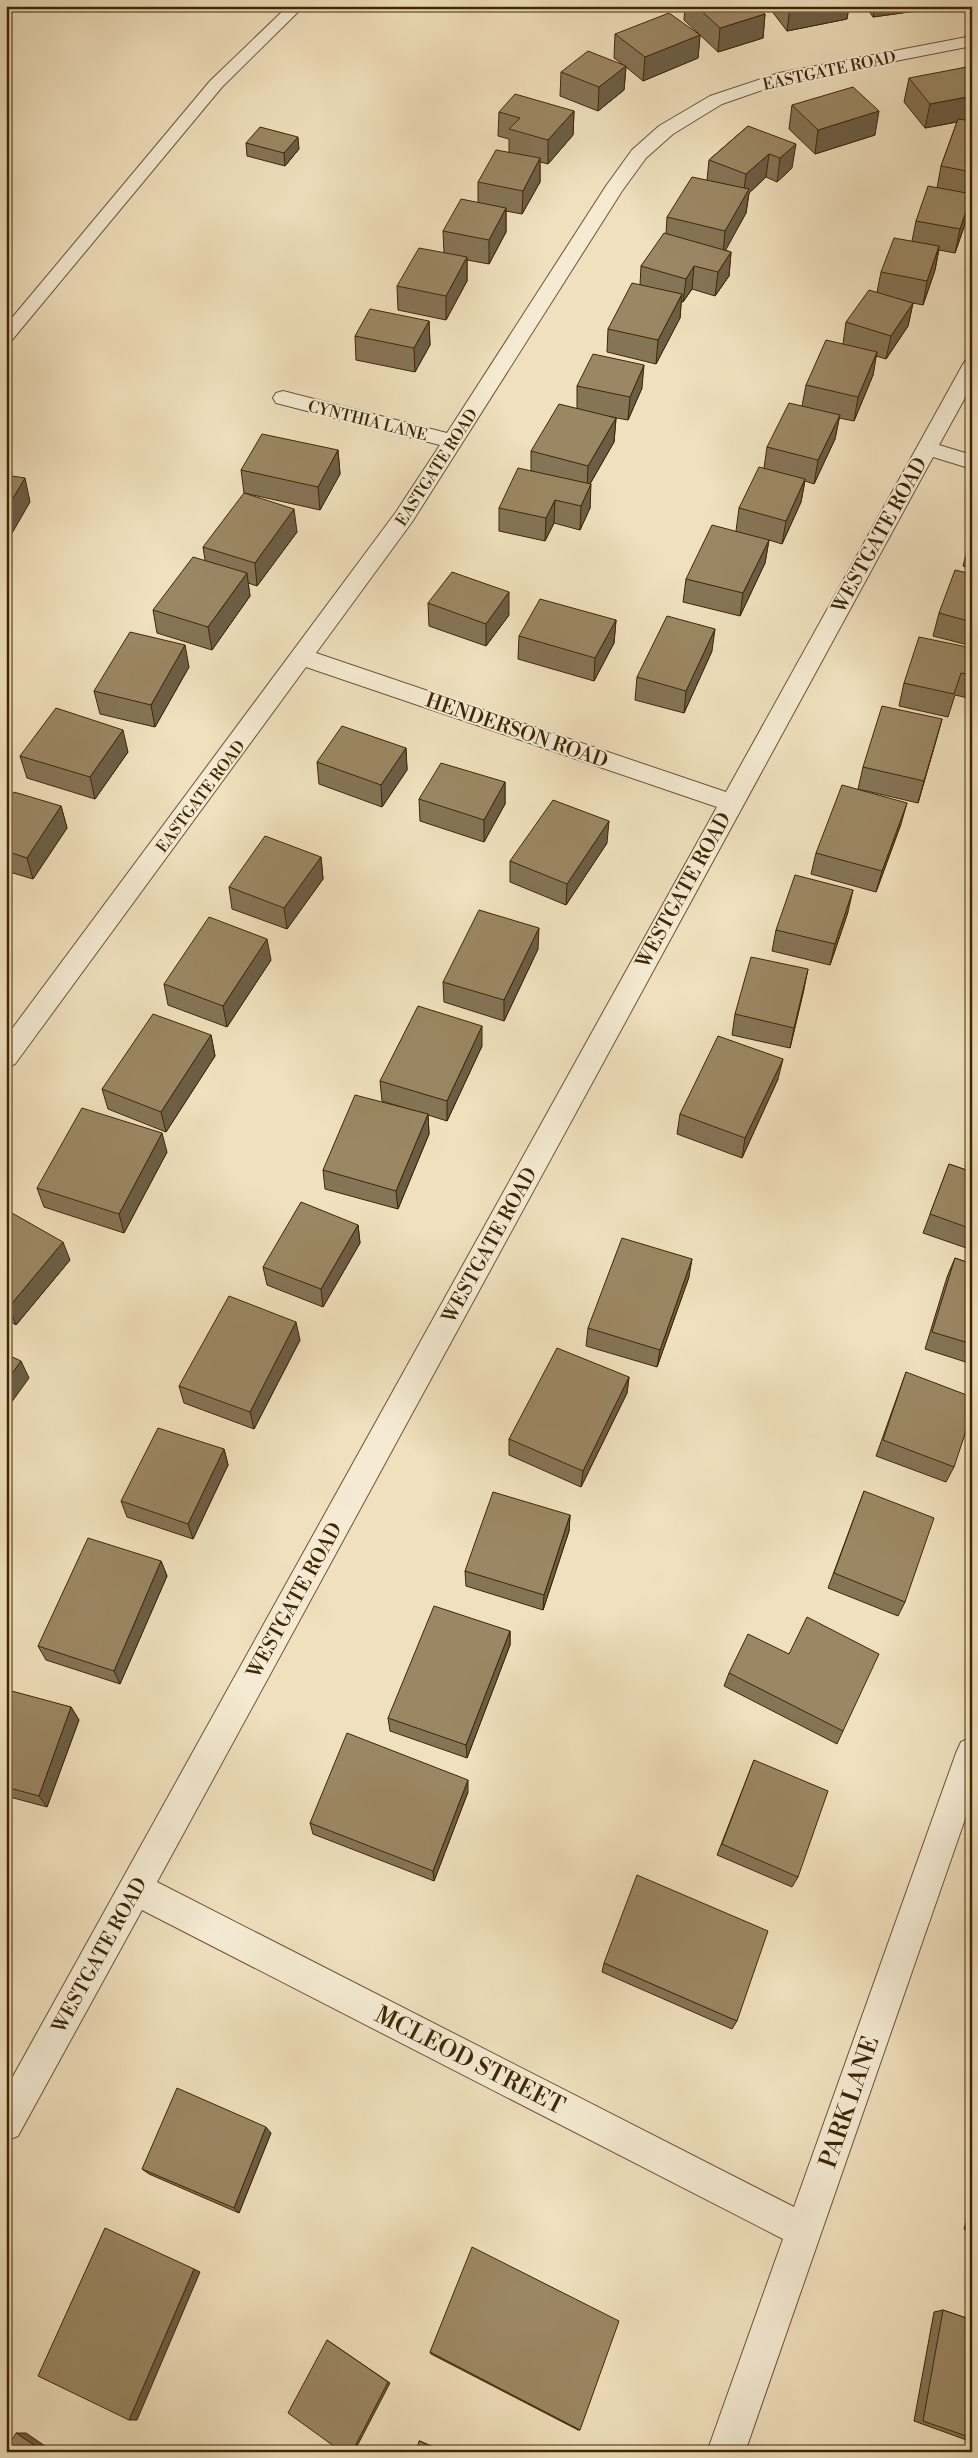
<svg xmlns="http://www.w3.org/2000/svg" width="978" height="2458" viewBox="0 0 978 2458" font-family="'Libre Bodoni',serif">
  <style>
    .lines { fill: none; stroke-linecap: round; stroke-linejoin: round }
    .service-casing { stroke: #6b5532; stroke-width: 2 }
    .minor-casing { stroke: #6b5532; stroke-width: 2 }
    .service { fill: #f5ebd4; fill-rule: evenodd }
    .minor { fill: #f5ebd4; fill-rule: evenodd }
    .wall { fill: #857456; stroke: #3f2704 }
    .shaded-wall { fill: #6c5e46; stroke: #3f2704 }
    .building { fill: #9b8764; stroke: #3f2704 }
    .labels { text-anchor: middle; stroke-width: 4; stroke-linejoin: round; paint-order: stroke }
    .far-street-label { font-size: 16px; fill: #3f2704; stroke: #f5ebd4 }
    .street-label { font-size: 20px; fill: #3f2704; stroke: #f5ebd4 }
    .near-street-label { font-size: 24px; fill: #3f2704; stroke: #f5ebd4 }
  </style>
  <rect width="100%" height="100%" fill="#f0e0bd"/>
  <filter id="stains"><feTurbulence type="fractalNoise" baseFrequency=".004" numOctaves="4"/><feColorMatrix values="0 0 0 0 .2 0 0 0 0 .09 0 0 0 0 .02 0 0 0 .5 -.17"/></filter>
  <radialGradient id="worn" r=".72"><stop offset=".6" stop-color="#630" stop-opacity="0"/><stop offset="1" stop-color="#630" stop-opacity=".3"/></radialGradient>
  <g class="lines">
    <!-- service casing -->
    <g class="service-casing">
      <polygon id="service" points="288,6 304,6 222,87 12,340 6,341 6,325 210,81"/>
    </g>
    <!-- minor casing -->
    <g class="minor-casing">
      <polygon id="minor" points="972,36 972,46 783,83 722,104 673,134 646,158 622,191 412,522 316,653 726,792 962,366 965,361 972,360 972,385 939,445 972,455 972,469 933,457 157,1882 794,2207 956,1753 961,1742 972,1737 972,1799 745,2452 707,2452 783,2239 142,1910 18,2136 6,2141 6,2089 717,807 306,667 15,1064 6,1068 6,1037 396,512 440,445 276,403 273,398 276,393 283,391 447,433 606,186 632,150 659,126 710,96 779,73"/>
    </g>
    <!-- service -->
    <use href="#service" class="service"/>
    <!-- minor -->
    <use href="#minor" class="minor"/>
  </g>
  <!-- wall -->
  <g class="wall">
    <polygon points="685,6 756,6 765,14 763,38 718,52 700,35 698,58 643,81 626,67 624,90 598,111 560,96 561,72 622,64 614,58 615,34 699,34 684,20"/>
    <polygon points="771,6 849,6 847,19 787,31 771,10"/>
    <polygon points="865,6 924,6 923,10 873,17"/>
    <polygon points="909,78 972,119 965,120 972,121 972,196 967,218 955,253 939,250 935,270 923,305 913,303 908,326 886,359 876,356 873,375 854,421 839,418 835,439 814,484 805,481 801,502 782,544 769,540 765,563 740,616 683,602 686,579 736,531 739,508 764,468 767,447 802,406 806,385 843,344 846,322 877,292 881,272 912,241 916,221 937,188 941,166 957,122 925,128 904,102"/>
    <polygon points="792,105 875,135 815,154 789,129"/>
    <polygon points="574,111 573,135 548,164 540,162 540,182 522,214 506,211 506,232 489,264 467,260 467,281 446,320 398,310 397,286 444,253 443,231 478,203 478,182 509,152 509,139 498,136 499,112"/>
    <polygon points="748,126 792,168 777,182 766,177 749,193 746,213 725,250 731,252 729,276 715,296 692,289 683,302 681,302 680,318 656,364 607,352 608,329 640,285 641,266 666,234 667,217 707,180 709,160"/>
    <polygon points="246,143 299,149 285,166 247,156"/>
    <polygon points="429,321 430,345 415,372 356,360 355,336"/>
    <polygon points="577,386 642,388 628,420 606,416 616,418 614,442 590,484 590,508 580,530 554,523 545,541 499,531 499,508 531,471 531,451 577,408"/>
    <polygon points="338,450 340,474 320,510 244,493 241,470"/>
    <polygon points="297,532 257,586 248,583 250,596 212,650 157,633 153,610 205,560 203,547"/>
    <polygon points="972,538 972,569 963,566 969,543"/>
    <polygon points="972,574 972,646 933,636 939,613"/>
    <polygon points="428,603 509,615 486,646 429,626"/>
    <polygon points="616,620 614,643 594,681 518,659 519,636"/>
    <polygon points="972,648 972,699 955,695 948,717 899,706 904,683"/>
    <polygon points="712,651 684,713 635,700 637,677"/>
    <polygon points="189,667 155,727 100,714 94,691"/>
    <polygon points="942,719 918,803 858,789 863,767"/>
    <polygon points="406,748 407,770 382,807 319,784 317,762"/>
    <polygon points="128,752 95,799 27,778 20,756"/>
    <polygon points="505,782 505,804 484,842 420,821 419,799"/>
    <polygon points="6,803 61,806 67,828 33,879 6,871"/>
    <polygon points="901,824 876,892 811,874 816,853"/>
    <polygon points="607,843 566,905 510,882 510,861"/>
    <polygon points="321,857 323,879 287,929 232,909 229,887"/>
    <polygon points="848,912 830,965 772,951 776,930"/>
    <polygon points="538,949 504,1021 444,1002 443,982"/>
    <polygon points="271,960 227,1027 168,1005 164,984"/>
    <polygon points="804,989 790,1048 732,1035 735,1014"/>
    <polygon points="211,1035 215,1056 166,1132 108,1109 102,1089"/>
    <polygon points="482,1046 447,1121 428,1115 429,1134 398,1209 325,1189 323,1170 415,1111 382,1101 380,1081"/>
    <polygon points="778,1079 742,1158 677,1134 680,1114"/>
    <polygon points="167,1152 124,1233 44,1207 37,1188"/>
    <polygon points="949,1164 972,1172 972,1250 923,1233"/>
    <polygon points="6,1220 70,1260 16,1325 6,1319"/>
    <polygon points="358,1225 360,1243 323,1307 267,1285 263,1267"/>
    <polygon points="955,1258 972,1264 972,1364 925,1349 947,1277"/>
    <polygon points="689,1277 657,1367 586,1346 588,1328"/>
    <polygon points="300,1340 254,1429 184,1403 179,1386"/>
    <polygon points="906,1372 954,1467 946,1482 876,1456"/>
    <polygon points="629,1377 627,1393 581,1487 509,1455 509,1439"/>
    <polygon points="224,1449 228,1465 193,1539 127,1517 121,1501"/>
    <polygon points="864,1491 905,1602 898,1616 828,1588"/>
    <polygon points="570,1515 569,1531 543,1610 466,1586 465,1571"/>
    <polygon points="161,1561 167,1576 120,1684 46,1660 38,1646"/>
    <polygon points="510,1631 510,1645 467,1758 390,1731 388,1718"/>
    <polygon points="789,1654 843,1731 837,1744 724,1686 729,1673"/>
    <polygon points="6,1696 71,1707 79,1720 47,1807 6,1796"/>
    <polygon points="754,1760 798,1877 792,1887 717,1855"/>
    <polygon points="468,1792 434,1881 313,1834 310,1823"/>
    <polygon points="604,1963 737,2021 732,2029 602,1972"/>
    <polygon points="271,2133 239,2213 149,2174 142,2169"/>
    <polygon points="972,2203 972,2233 964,2229"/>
    <polygon points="943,2310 972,2320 972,2442 914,2421 934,2312"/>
    <polygon points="430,2352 580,2430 578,2430 431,2354"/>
  </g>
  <!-- shaded-wall -->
  <g class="shaded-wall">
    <polygon points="794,6 849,6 847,19 787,31 790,7"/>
    <polygon points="875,6 924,6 923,10 873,17"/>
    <polygon points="765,14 763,38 718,52 720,28"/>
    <polygon points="700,35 698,58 643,81 645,57"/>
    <polygon points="626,66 624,90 598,111 599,87"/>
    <polygon points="972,96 972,119 925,128 930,104"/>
    <polygon points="574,111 573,135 548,164 548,140"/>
    <polygon points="879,111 875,135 815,154 818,130"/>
    <polygon points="298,137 299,149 285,166 284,153"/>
    <polygon points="796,144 792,168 777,182 780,158"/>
    <polygon points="769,154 766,177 749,193 746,213 723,255 725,231 743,198 746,174"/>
    <polygon points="540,158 540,182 522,214 523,191"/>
    <polygon points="972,195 967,218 955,253 960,229"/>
    <polygon points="506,208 506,232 489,264 489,240"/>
    <polygon points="939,246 935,270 923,305 927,281"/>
    <polygon points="731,252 729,276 715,296 718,272"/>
    <polygon points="467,257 467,281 446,320 446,296"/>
    <polygon points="694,266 692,289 683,302 686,279"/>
    <polygon points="682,294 680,318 656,364 658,340"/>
    <polygon points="913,303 908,326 886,359 891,336"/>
    <polygon points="429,321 430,345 415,372 414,348"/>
    <polygon points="877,352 873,375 854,421 858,397"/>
    <polygon points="644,365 642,388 628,420 630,397"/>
    <polygon points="840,415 835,439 814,484 818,460"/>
    <polygon points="616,418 614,442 587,489 588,466"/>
    <polygon points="338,450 340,474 320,510 318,487"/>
    <polygon points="25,478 30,502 7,542 6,510"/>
    <polygon points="805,479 801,502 782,544 786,521"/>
    <polygon points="591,484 590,508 580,530 581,506"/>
    <polygon points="555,500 554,523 545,541 546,518"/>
    <polygon points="294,509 297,532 257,586 255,563"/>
    <polygon points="769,540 765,563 740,616 743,593"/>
    <polygon points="247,573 250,596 212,650 208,627"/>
    <polygon points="509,592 509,615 486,646 486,624"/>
    <polygon points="616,620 614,643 594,681 595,658"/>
    <polygon points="715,629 712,651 684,713 686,691"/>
    <polygon points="185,645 189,667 155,727 151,705"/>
    <polygon points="942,719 936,741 918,803 924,781"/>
    <polygon points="123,730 128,752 95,799 90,777"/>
    <polygon points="406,748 407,770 382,807 381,785"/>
    <polygon points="505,782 505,804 484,842 484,820"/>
    <polygon points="907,803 901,824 876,892 882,871"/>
    <polygon points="61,806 67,828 33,879 27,858"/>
    <polygon points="609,821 607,843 566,905 567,884"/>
    <polygon points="321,857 323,879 287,929 284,908"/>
    <polygon points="853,890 848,912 830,965 835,944"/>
    <polygon points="539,928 538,949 504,1021 504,1000"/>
    <polygon points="267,939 271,960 227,1027 223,1006"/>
    <polygon points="808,969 804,989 790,1048 794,1028"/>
    <polygon points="482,1026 482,1046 447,1121 447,1101"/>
    <polygon points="211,1035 215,1056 166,1132 161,1112"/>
    <polygon points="783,1059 778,1079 742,1158 745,1138"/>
    <polygon points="428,1114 429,1134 398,1209 396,1191"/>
    <polygon points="162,1133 167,1152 124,1233 119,1214"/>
    <polygon points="358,1225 360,1243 323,1307 321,1289"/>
    <polygon points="63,1242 70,1260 16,1325 9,1307"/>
    <polygon points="692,1259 689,1277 657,1367 660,1350"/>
    <polygon points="296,1322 300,1340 254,1429 250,1412"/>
    <polygon points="21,1361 29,1378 6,1410 6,1382"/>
    <polygon points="629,1377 627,1393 581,1487 583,1471"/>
    <polygon points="224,1449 228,1465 193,1539 188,1524"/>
    <polygon points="570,1515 569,1531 543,1610 544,1595"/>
    <polygon points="161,1561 167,1576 120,1684 114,1671"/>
    <polygon points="510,1631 510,1645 467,1758 466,1745"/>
    <polygon points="71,1707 79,1720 47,1807 39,1796"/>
    <polygon points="468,1780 468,1792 434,1881 433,1871"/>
    <polygon points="6,1852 10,1856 6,1862"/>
    <polygon points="266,2127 271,2133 239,2213 234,2208"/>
    <polygon points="194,2269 200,2272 137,2420 129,2420"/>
    <polygon points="327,2340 390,2383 354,2452 352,2452"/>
    <polygon points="16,2433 26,2433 54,2452 44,2452"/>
    <polygon points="419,2441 420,2441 445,2452 443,2452"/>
  </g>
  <!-- building -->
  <g class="building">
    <polygon points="696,6 756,6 765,14 720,28"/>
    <polygon points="669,13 700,35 645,57 615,34"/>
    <polygon points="588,51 626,66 599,87 561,72"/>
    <polygon points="972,66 972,96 930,104 909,78"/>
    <polygon points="853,87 879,111 818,130 792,105"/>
    <polygon points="515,94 574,111 548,140 509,129 520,118 499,112"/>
    <polygon points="958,119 972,121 972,172 941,166"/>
    <polygon points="748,126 796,144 780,158 769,154 746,174 709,160"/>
    <polygon points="260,127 298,137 284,153 246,143"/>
    <polygon points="496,150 540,158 523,191 478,182"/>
    <polygon points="692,177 749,189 725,231 667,217"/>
    <polygon points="928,186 972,194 960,229 916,221"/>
    <polygon points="461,199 506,208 489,240 443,231"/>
    <polygon points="664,233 731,252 718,272 694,266 686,279 641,266"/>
    <polygon points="894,238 939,246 927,281 881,272"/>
    <polygon points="419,248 467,257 446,296 397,286"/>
    <polygon points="632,283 682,294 658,340 608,329"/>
    <polygon points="869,290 913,303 891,336 846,322"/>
    <polygon points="370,309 429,321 414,348 355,336"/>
    <polygon points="826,340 877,352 858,397 806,385"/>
    <polygon points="593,354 644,365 630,397 577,386"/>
    <polygon points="789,403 840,415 818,460 767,447"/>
    <polygon points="559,404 616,418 588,466 531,451"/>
    <polygon points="262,434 338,450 318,487 241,470"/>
    <polygon points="759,467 805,479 786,521 739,508"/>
    <polygon points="518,468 591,484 581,506 555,500 546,518 499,508"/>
    <polygon points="6,475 25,478 6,510"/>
    <polygon points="244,493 294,509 255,563 203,547"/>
    <polygon points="712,525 769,540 743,593 686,579"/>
    <polygon points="972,538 972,544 969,543"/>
    <polygon points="193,557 247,573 208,627 153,610"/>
    <polygon points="955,570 972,574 972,622 939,613"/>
    <polygon points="452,572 509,592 486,624 428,603"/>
    <polygon points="540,599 616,620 595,658 519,636"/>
    <polygon points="667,616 715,629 686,691 637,677"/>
    <polygon points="130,632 185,645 151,705 94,691"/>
    <polygon points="919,637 972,648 972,675 961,673 954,694 904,683"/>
    <polygon points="882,706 942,719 924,781 863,767"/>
    <polygon points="56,708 123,730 90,777 20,756"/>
    <polygon points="342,726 406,748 381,785 317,762"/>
    <polygon points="441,763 505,782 484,820 419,799"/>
    <polygon points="842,785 907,803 882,871 816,853"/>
    <polygon points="14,792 61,806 27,858 6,851 6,803"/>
    <polygon points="553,800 609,821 567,884 510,861"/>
    <polygon points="265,836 321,857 284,908 229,887"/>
    <polygon points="795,875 853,890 835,944 776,930"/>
    <polygon points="479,910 539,928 504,1000 443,982"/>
    <polygon points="209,917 267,939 223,1006 164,984"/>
    <polygon points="751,957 808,969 794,1028 735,1014"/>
    <polygon points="418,1006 482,1026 447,1101 380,1081"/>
    <polygon points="153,1014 211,1035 161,1112 102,1089"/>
    <polygon points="718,1036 783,1059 745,1138 680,1114"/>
    <polygon points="355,1095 428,1114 396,1191 323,1170"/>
    <polygon points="82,1108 162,1133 119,1214 37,1188"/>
    <polygon points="949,1164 972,1172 972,1229 930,1214"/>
    <polygon points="301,1202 358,1225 321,1289 263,1267"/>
    <polygon points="12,1213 63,1242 9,1307 6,1306 6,1220"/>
    <polygon points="622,1238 692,1259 660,1350 588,1328"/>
    <polygon points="955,1258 972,1264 972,1344 932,1332"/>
    <polygon points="229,1296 296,1322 250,1412 179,1386"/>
    <polygon points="557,1348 629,1377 583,1471 509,1439"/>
    <polygon points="6,1354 21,1361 6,1382"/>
    <polygon points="906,1372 972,1397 972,1413 954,1467 883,1440"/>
    <polygon points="158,1428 224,1449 188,1524 121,1501"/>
    <polygon points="864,1491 934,1518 905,1602 834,1573"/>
    <polygon points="493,1492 570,1515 544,1595 465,1571"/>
    <polygon points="88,1538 161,1561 114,1671 38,1646"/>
    <polygon points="434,1606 510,1631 466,1745 388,1718"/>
    <polygon points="807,1617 879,1654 843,1731 729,1673 748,1634 789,1654"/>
    <polygon points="8,1690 71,1707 39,1796 6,1787 6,1696"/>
    <polygon points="347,1733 468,1780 433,1871 310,1823"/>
    <polygon points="754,1760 828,1791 798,1877 722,1844"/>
    <polygon points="637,1875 768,1931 737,2021 604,1963"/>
    <polygon points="177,2088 266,2127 234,2208 142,2169"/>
    <polygon points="105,2228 194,2269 129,2420 38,2376"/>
    <polygon points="472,2247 619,2321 580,2430 430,2352"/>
    <polygon points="943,2310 972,2320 972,2438 923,2421"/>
    <polygon points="327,2340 388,2382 352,2452 342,2452 288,2413"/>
    <polygon points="16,2433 44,2452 6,2452 6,2450"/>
    <polygon points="419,2441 443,2452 416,2452"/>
  </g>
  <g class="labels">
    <!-- far-street labels -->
    <g class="far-street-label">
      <text transform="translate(829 70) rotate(-12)" y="6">EASTGATE ROAD</text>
      <text transform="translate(368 420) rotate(14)" y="6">CYNTHIA LANE</text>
      <text transform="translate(436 467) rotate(-57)" y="6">EASTGATE ROAD</text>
      <text transform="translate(200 796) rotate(-53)" y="6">EASTGATE ROAD</text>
    </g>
    <!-- street labels -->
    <g class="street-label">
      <text transform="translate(879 535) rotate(-61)" y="7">WESTGATE ROAD</text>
      <text transform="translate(517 730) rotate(19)" y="7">HENDERSON ROAD</text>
      <text transform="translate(683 890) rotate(-61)" y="7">WESTGATE ROAD</text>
      <text transform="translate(489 1245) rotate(-61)" y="7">WESTGATE ROAD</text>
      <text transform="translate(294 1600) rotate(-61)" y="7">WESTGATE ROAD</text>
      <text transform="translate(99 1955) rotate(-61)" y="7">WESTGATE ROAD</text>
    </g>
    <!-- near-street labels -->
    <g class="near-street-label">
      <text transform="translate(470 2060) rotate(27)" y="8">MCLEOD STREET</text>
      <text transform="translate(849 2102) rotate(-71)" y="8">PARK LANE</text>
    </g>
  </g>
  <!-- margin -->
  <rect width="978" height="2458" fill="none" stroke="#f0e0bd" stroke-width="25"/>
  <rect x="8" y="8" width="963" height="2443" fill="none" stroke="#3f2704" stroke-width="2.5"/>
  <rect x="12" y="12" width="953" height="2433" fill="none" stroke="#3f2704"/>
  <rect width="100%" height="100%" filter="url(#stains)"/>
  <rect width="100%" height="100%" fill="url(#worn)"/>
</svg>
